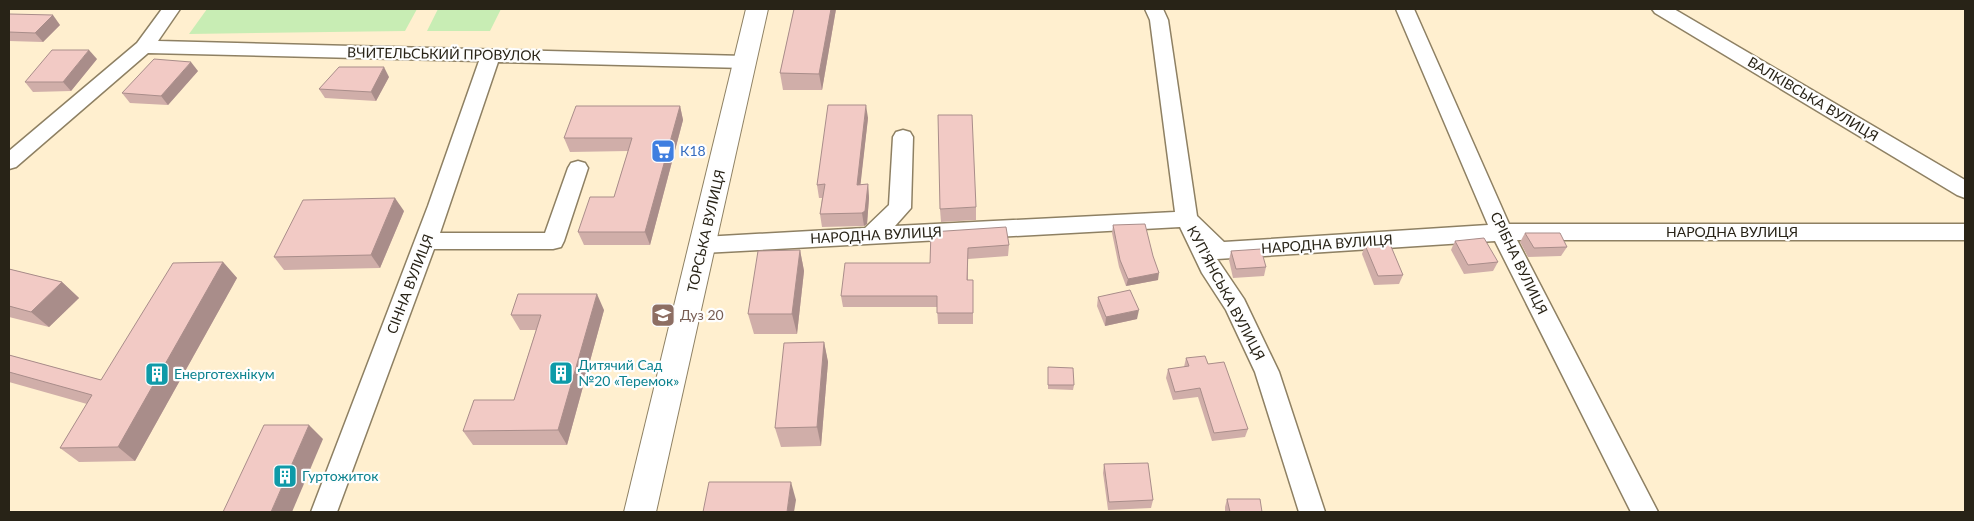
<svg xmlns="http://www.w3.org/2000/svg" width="1974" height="521" viewBox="0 0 1974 521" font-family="Lato,sans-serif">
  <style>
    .green { fill: #c8edb4 }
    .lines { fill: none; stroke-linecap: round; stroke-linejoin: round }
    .minor-casing { stroke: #8e8063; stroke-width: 3 }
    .major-casing { stroke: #8e8063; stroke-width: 2 }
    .minor { fill: #fff; fill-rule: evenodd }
    .major { fill: #fff; fill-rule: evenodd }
    .wall { fill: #d0aea9 }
    .shaded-wall { fill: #a98d8a }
    .building { fill: #f2cac5; stroke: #a98d8a }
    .labels { text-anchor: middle; stroke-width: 4.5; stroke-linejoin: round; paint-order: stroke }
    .street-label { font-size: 14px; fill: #282317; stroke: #fefefe }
    .shop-label { font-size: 14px; fill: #366cbe; stroke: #fefefe; text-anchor: start }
    .education-label { font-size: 14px; fill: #785e54; stroke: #fefefe; text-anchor: start }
    .culture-label { font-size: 14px; fill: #0d838f; stroke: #fefefe; text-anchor: start }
  </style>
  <rect width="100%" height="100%" fill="#ffefcf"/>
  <!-- green -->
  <g class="green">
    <polygon points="207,9 417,9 405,31 189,34"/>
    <polygon points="438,9 501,9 490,31 427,31"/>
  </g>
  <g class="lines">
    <!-- minor casing -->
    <g class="minor-casing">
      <g id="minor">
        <polygon points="162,9 180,9 158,41 745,56 752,58 755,62 752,66 745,68 498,62 440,233 545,233 568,168 571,163 578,161 585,163 588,168 564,241 561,247 553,249 434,249 337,512 311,512 428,206 479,61 148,53 16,167 9,169 9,151 137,43"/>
        <polygon points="1145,9 1163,9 1168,20 1197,216 1224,242 1488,225 1396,9 1414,9 1509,224 1965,224 1965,240 1517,240 1658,512 1631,512 1495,241 1217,259 1244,299 1279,372 1325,512 1299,512 1255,372 1226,310 1202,273 1180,227 703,253 695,251 692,245 695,239 703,237 865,228 889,205 893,137 896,132 903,130 910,132 913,137 911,208 895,226 1175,212 1150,20"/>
        <polygon points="1652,9 1674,9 1965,180 1965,198 1957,195 1655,13"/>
      </g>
    </g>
    <!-- major casing -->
    <g class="major-casing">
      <polygon id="major" points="746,9 768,9 656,512 624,512"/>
    </g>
    <!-- minor -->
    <use href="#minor" class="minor"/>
    <!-- major -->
    <use href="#major" class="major"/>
  </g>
  <!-- wall -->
  <g class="wall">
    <polygon points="794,9 836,9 822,90 783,90 780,73"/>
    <polygon points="9,15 60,25 43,42 9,41"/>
    <polygon points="97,59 71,91 33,92 25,82"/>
    <polygon points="198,71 168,105 130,103 122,93"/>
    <polygon points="389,77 376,101 325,98 319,89"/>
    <polygon points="680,106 683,120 650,245 584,245 578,232 614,197 628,151 570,152 564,138"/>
    <polygon points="868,118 860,185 868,184 869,198 867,224 864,226 822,227 820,214 822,198 819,198 817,185"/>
    <polygon points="976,207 976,220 941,222 940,209"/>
    <polygon points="404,211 380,268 284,270 274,257"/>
    <polygon points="1113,225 1158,280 1126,286 1119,267 1112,233"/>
    <polygon points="931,232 1009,245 1008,256 968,259 968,280 973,280 973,324 938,324 937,307 843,307 841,296 930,263"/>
    <polygon points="1525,233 1567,247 1561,256 1528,257 1520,242"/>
    <polygon points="1455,241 1498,262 1493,271 1464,274 1451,250"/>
    <polygon points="1365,245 1403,275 1399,284 1374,285 1362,254"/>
    <polygon points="800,250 804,271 797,334 754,334 748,314"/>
    <polygon points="1231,251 1266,267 1264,276 1233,278 1229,260"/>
    <polygon points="223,262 237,278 135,461 79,462 60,448 87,404 9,382 9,355 101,380"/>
    <polygon points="9,269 62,282 79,298 49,327 9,317"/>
    <polygon points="1098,297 1137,319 1105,326 1097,306"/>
    <polygon points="604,310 567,445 473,445 463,431 514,400 536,330 520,330 511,315"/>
    <polygon points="824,342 828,362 821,446 781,447 775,428"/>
    <polygon points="1186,358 1208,364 1248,429 1245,437 1212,441 1198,397 1173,400 1166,378 1168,369 1184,367"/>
    <polygon points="1048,367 1074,385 1073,390 1048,389"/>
    <polygon points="1104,464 1153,500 1151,508 1108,510 1103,473"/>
    <polygon points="1227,499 1262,512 1225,512 1225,507"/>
  </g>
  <!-- shaded-wall -->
  <g class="shaded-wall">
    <polygon points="831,9 836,9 822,90 819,74"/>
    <polygon points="53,15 60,25 43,42 35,33"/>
    <polygon points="89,50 97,59 71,91 63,82"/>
    <polygon points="191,62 198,71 168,105 161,96"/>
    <polygon points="384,67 389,77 376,101 371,92"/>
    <polygon points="866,105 868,118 859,198 857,185"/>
    <polygon points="680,106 683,120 650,245 645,232"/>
    <polygon points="868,184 869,198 867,224 864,226 862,213"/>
    <polygon points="395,198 404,211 380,268 371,255"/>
    <polygon points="800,250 804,271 797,334 792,314"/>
    <polygon points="223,262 237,278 135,461 118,447"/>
    <polygon points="1159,273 1158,280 1126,286 1128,279"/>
    <polygon points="62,282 79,298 49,327 31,312"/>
    <polygon points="597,294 604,310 567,445 558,430"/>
    <polygon points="1139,310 1137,319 1105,326 1106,317"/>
    <polygon points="824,342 828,362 821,446 817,427"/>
    <polygon points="309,425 323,439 292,512 271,512"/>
    <polygon points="791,482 796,500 794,512 787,512"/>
  </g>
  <!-- building -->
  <g class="building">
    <polygon points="794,9 831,9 819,74 780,73"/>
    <polygon points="10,14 53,15 35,33 9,32 9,15"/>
    <polygon points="52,50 89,50 63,82 25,82"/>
    <polygon points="154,59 191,62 161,96 122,93"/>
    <polygon points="339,67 384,67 371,92 319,89"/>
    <polygon points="828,105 866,105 857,185 868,184 865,211 862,213 820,214 825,184 817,185"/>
    <polygon points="576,106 680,106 645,232 578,232 590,197 614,197 632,138 564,138"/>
    <polygon points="938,115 972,115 976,207 940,209"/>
    <polygon points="395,198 371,255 274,257 303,200"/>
    <polygon points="1145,224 1153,256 1159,273 1128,279 1120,260 1113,225"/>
    <polygon points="1006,227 1009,245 968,248 967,280 973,280 973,313 937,313 937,296 841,296 845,263 930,263 931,232"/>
    <polygon points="1525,233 1560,233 1567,247 1534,248"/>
    <polygon points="1484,238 1498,262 1468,265 1455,241"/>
    <polygon points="1390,244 1403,275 1378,276 1365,245"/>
    <polygon points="1261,249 1266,267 1236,269 1231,251"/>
    <polygon points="800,250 792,314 748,314 758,251"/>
    <polygon points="223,262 118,447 60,448 92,395 9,372 9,355 101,380 173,263"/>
    <polygon points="9,269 62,282 31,312 9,306"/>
    <polygon points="1130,290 1139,310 1106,317 1098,297"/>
    <polygon points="518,294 597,294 558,430 463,431 474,400 514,400 541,315 511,315"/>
    <polygon points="824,342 817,427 775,428 784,343"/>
    <polygon points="1205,356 1208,364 1224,362 1248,429 1214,433 1200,388 1175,392 1168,369 1189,366 1186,358"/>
    <polygon points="1048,367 1073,368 1074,385 1048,385"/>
    <polygon points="264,425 309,425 271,512 223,512"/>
    <polygon points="1148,463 1153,500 1109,502 1104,464"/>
    <polygon points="709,482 791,482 787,512 703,512"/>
    <polygon points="1227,499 1260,499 1262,512 1230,512"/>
  </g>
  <!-- icons -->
  <defs>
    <g id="supermarket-square" transform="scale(1.25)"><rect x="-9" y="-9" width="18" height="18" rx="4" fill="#3f7fe0" stroke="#fefefe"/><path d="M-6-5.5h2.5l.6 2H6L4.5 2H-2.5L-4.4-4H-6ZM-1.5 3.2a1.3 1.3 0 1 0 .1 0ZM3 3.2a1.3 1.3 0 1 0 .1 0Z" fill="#fff"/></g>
    <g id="school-square" transform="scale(1.25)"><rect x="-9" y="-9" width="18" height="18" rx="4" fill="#8d6e63" stroke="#fefefe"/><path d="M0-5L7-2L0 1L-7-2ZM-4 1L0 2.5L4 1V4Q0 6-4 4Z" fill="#fff"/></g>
    <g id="building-square" transform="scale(1.25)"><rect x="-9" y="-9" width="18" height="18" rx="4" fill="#0f9aa8" stroke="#fefefe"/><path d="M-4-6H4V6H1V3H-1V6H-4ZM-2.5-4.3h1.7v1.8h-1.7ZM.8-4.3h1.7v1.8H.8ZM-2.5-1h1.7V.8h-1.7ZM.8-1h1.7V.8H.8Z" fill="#fff"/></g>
  </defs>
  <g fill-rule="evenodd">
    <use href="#supermarket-square" x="663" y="151"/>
    <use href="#school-square" x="663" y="315"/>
    <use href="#building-square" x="561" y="373"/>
    <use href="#building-square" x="157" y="374"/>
    <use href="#building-square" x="285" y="476"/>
  </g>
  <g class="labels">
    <!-- street labels -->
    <g class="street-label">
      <text transform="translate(444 54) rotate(1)" y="5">ВЧИТЕЛЬСЬКИЙ ПРОВУЛОК</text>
      <text transform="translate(1813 99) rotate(31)" y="5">ВАЛКІВСЬКА ВУЛИЦЯ</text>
      <text transform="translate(706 231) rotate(-77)" y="5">ТОРСЬКА ВУЛИЦЯ</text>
      <text x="1732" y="237">НАРОДНА ВУЛИЦЯ</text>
      <text transform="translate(876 235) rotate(-3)" y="5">НАРОДНА ВУЛИЦЯ</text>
      <text transform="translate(1327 244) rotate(-4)" y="5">НАРОДНА ВУЛИЦЯ</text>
      <text transform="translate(1519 263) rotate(64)" y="5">СРІБНА ВУЛИЦЯ</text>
      <text transform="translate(410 284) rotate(-69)" y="5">СІННА ВУЛИЦЯ</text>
      <text transform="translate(1226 293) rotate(62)" y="5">КУП’ЯНСЬКА ВУЛИЦЯ</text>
    </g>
    <!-- shop labels -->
    <g class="shop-label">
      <text x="680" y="156">К18</text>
    </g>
    <!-- education labels -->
    <g class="education-label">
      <text x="680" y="320">Дуз 20</text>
    </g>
    <!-- culture labels -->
    <g class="culture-label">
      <text x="578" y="370">Дитячий Сад<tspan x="578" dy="16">№20 «Теремок»</tspan></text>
      <text x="174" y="379">Енерготехнікум</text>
      <text x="302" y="481">Гуртожиток</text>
    </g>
  </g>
  <!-- border -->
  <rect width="1974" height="521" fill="none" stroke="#282317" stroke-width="20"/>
</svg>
